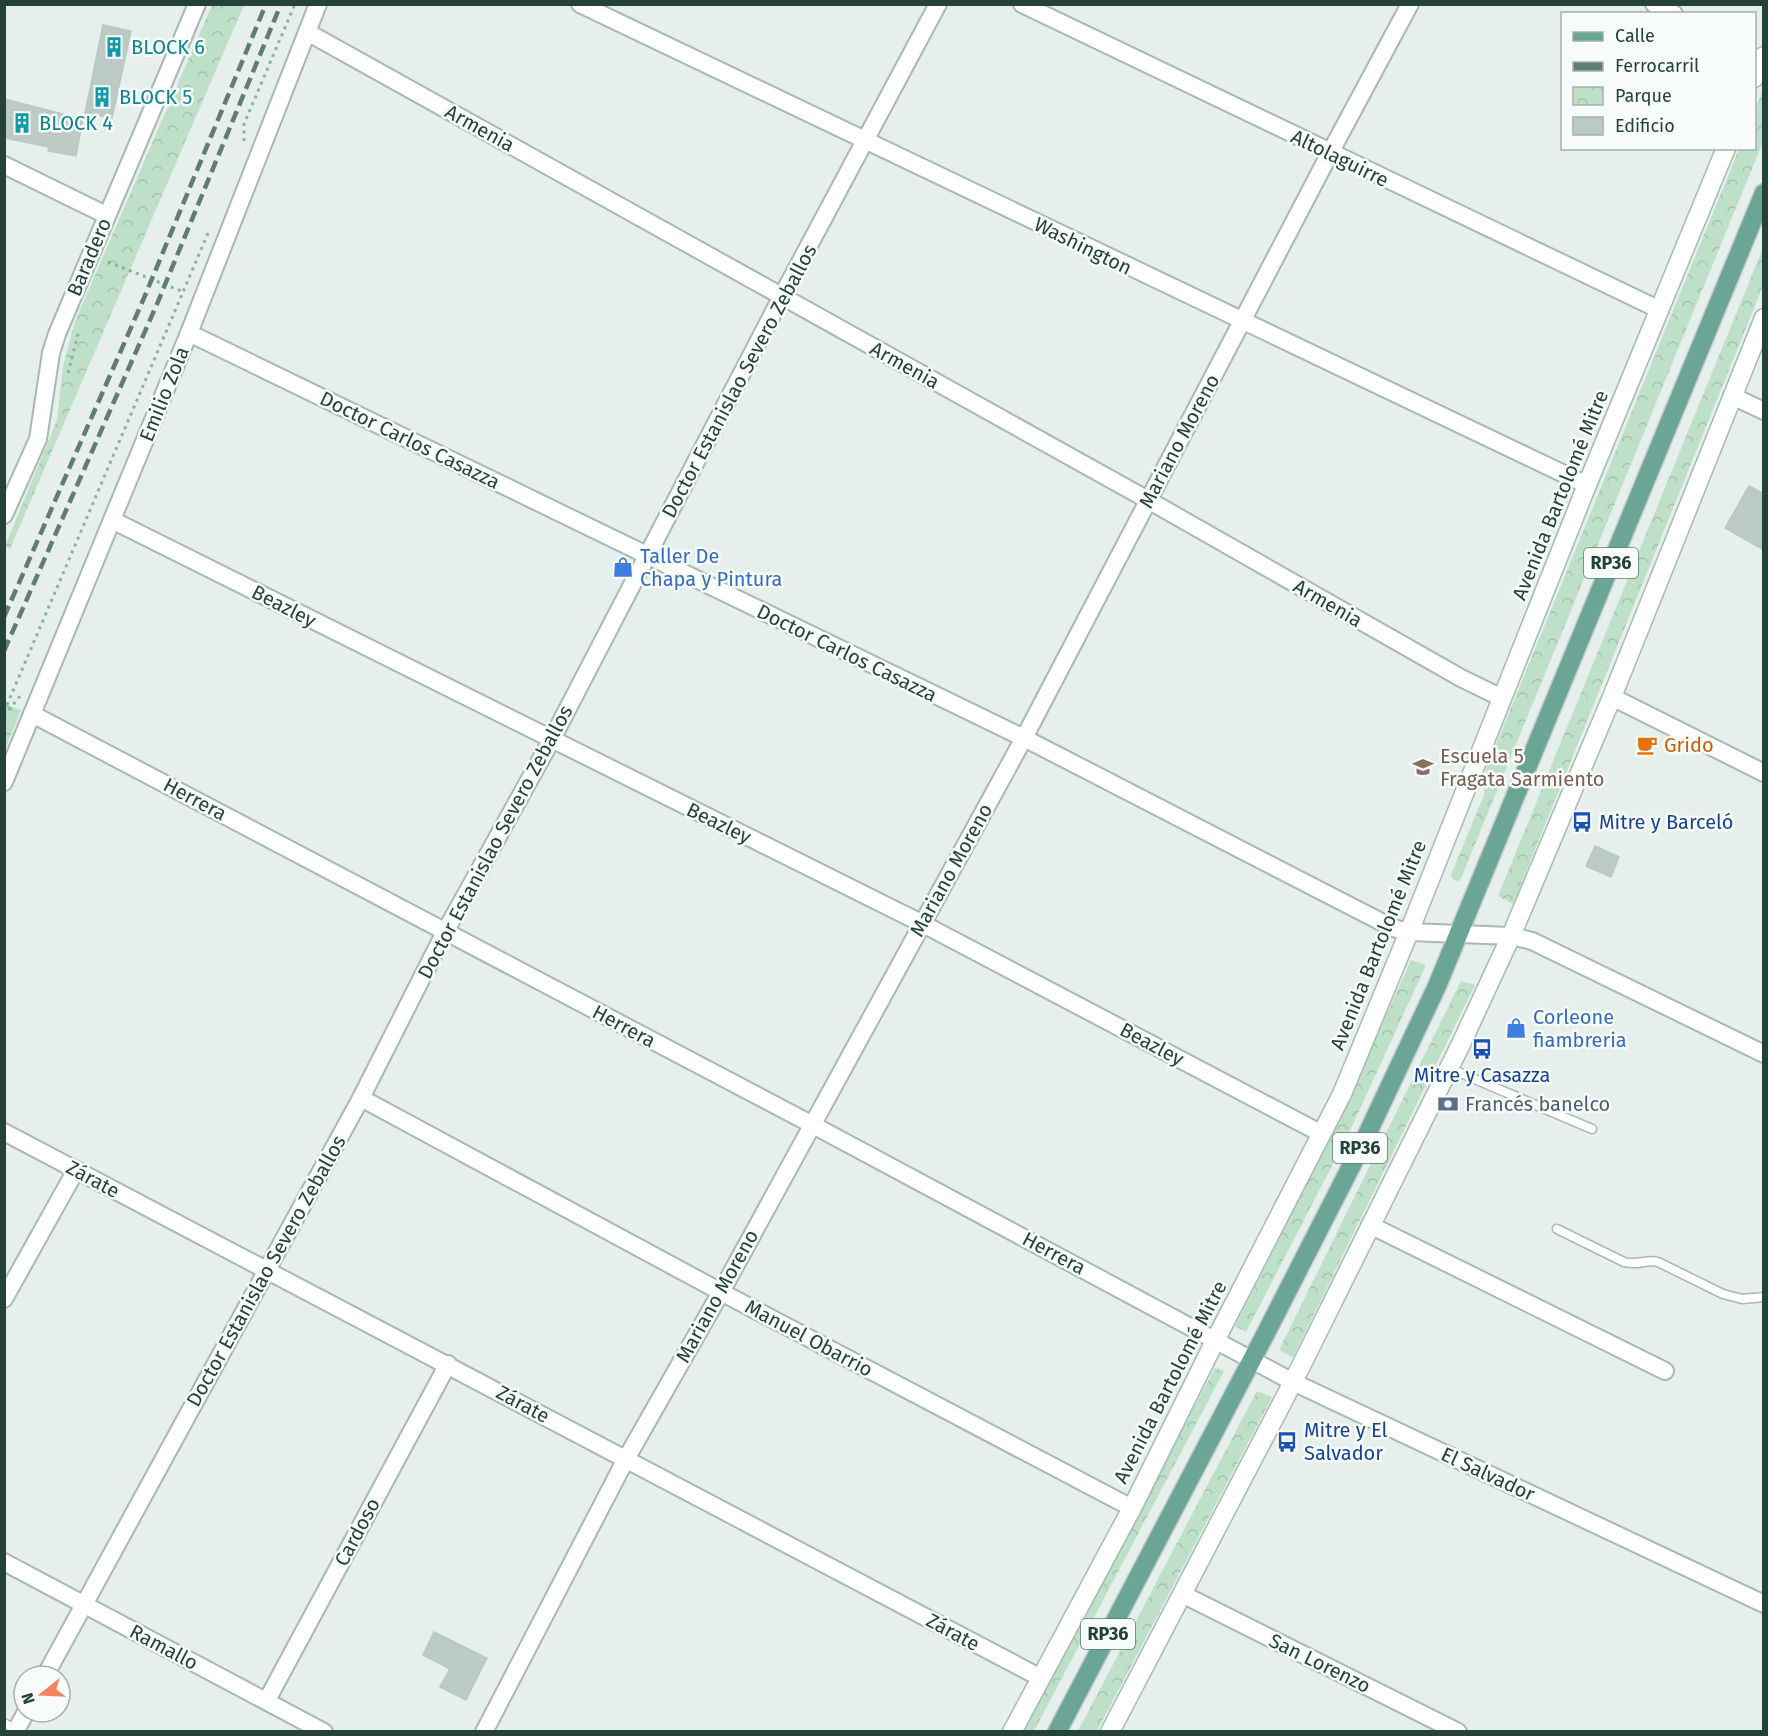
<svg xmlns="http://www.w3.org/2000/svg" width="1768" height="1736" viewBox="0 0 1768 1736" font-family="'Fira Sans',sans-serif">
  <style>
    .park { fill: url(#park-crowns) }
    .building { fill: #bbcac4; stroke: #b8c9c2; stroke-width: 1.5 }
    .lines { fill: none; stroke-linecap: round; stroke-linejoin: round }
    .lane-casing { stroke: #a8b8b2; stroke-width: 11 }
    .street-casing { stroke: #a8b8b2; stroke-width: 20 }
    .secondary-casing { stroke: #a4bbb3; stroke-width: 21 }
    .primary-casing { stroke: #c2cac8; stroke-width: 21 }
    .path { stroke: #86b3a5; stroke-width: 3; stroke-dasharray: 3 4.5; stroke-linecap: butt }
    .lane { stroke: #fff; stroke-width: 8 }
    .street { stroke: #fff; stroke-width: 16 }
    .secondary { stroke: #fff; stroke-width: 18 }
    .primary { stroke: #6aa596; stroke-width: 18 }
    .rail { stroke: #5f7d75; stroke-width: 4.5; stroke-dasharray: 12 6; stroke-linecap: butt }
    .labels { text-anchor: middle; stroke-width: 5; stroke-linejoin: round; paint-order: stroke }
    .shield { fill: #f7fbf9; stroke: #637a73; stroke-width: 1.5 }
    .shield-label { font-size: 18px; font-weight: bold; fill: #24423a }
    .culture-label { font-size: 20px; fill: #0d838f; stroke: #f7fbf9; text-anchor: start }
    .street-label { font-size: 20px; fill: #24423a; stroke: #f7fbf9 }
    .shop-label { font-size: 20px; fill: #366cbe; stroke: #f7fbf9; text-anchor: start }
    .food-label { font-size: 20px; fill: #c56008; stroke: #f7fbf9; text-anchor: start }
    .education-label { font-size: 20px; fill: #785e54; stroke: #f7fbf9; text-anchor: start }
    .transit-label { font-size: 20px; fill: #164399; stroke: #f7fbf9; text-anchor: start }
    .service-label { font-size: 20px; fill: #4e5e75; stroke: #f7fbf9; text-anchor: start }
  </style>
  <defs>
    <pattern id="park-crowns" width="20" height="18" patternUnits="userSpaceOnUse" patternTransform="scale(1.5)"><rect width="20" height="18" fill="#bfe0c8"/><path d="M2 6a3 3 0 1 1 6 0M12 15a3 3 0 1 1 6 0" fill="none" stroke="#a4c1ad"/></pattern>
  </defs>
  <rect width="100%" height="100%" fill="#e6efeb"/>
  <!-- park -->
  <g class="park">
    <polygon points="212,5 244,5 10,549 5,546 57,420 63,366 75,321"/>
    <polygon points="1763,89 1763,142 1460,881 1454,880 1451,875 1484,795 1486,769 1739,149 1754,148 1755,111"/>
    <polygon points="1763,248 1763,286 1513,904 1498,896"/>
    <polygon points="5,704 21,710 5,750 4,704"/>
    <polygon points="1411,960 1426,965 1349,1133 1246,1332 1235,1326 1336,1127"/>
    <polygon points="1461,981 1475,985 1293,1357 1279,1350"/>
    <polygon points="1215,1368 1224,1371 1034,1731 1022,1732"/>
    <polygon points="1257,1391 1272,1397 1097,1731 1078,1731"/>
  </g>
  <!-- building -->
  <g class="building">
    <polygon points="103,25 131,31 112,118 85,113"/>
    <polygon points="4,99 83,119 76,156 48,151 49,147 4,138"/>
    <polygon points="1749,486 1764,494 1764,550 1725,528"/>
    <polygon points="1595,846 1619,857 1611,877 1586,866"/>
    <polygon points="434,1632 487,1658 466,1700 440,1687 450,1669 423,1655"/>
  </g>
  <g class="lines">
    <!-- lane casing -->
    <g class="lane-casing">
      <g id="lane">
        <polyline points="1449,1068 1592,1129"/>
        <path d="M1557,1229L1624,1262C1639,1266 1645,1259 1658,1262L1723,1294L1742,1299L1764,1297"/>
        <polyline points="4,1723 16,1730"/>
      </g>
    </g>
    <!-- street casing -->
    <g class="street-casing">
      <g id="street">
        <polyline points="580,4 1587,485"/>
        <polyline points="1022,4 1660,310"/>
        <polyline points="1654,4 1674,14"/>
        <polyline points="307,32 1148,500 1461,678 1502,698"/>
        <polyline points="4,165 106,215"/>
        <polyline points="189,333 1024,738 1393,928 1409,932 1511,936 1532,941 1764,1054"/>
        <polyline points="1732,396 1764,411"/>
        <polyline points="4,515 38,439 51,353 57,334 197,4"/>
        <polyline points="112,520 921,923 1322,1134"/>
        <polyline points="1612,697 1764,773"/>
        <polyline points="32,714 811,1124 1293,1382 1764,1604"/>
        <polyline points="4,782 189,333 318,4"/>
        <polyline points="361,1098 721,1292 1132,1508"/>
        <polyline points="4,1132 1041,1678"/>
        <polyline points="1370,1225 1665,1371"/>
        <polyline points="4,1299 76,1170"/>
        <polyline points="4,1562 324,1732"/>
        <polyline points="1182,1594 1458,1732"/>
        <polyline points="45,1676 361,1098 445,932 552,739 782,296 938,4"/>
        <polyline points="267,1700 448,1364"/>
        <polyline points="15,1732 26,1712"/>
        <polyline points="484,1732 626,1459 721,1292 1024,738 1330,153 1410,4"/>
      </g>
    </g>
    <!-- secondary casing -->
    <g class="secondary-casing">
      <g id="secondary">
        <polyline points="1754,78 1764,56"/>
        <polyline points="1012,1732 1132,1508 1216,1339 1342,1094 1409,932 1587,485 1726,148"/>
        <polyline points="1110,1732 1293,1382 1461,1044 1511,936 1612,697 1764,318"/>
      </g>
    </g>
    <!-- primary casing -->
    <g class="primary-casing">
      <polyline id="primary" points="1057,1732 1267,1331 1362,1145 1437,986 1764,193"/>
    </g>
    <!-- path -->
    <g class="path">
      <polyline points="244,141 244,124 295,4"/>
      <polyline points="108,262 184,292"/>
      <polyline points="68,373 79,330"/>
      <polyline points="4,712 209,231"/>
      <polyline points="4,716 20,696"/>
    </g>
    <!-- lane -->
    <use href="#lane" class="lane"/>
    <!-- street -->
    <use href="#street" class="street"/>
    <!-- secondary -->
    <use href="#secondary" class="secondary"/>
    <!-- primary -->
    <use href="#primary" class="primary"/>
    <!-- rail -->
    <g class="rail">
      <polyline points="4,617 144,298 266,4"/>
      <polyline points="4,651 157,304 281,4"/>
    </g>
  </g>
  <!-- icons -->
  <defs>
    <g id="building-bare" transform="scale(1.62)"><path d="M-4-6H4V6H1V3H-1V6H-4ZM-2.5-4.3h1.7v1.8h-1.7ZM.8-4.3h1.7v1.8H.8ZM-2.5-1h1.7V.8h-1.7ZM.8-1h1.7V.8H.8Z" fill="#0f9aa8" stroke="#f7fbf9" stroke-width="2.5" paint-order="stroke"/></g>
    <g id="shop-bare" transform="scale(1.62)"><path d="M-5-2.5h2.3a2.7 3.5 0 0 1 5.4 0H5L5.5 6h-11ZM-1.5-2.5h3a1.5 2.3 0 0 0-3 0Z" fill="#3f7fe0" stroke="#f7fbf9" stroke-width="2.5" paint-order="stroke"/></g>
    <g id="cafe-bare" transform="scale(1.62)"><path d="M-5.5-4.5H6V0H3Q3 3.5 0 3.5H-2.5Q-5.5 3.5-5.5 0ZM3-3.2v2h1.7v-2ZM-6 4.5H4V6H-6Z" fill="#e8710a" stroke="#f7fbf9" stroke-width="2.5" paint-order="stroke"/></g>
    <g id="school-bare" transform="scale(1.62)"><path d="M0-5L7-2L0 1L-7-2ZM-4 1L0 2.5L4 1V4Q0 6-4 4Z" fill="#8d6e63" stroke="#f7fbf9" stroke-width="2.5" paint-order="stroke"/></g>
    <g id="bus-bare" transform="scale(1.62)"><path d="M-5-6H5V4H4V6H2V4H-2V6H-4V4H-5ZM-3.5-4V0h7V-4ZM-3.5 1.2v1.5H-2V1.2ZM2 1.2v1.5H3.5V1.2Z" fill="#1a4fb4" stroke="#f7fbf9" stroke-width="2.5" paint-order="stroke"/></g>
    <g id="bank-bare" transform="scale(1.62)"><path d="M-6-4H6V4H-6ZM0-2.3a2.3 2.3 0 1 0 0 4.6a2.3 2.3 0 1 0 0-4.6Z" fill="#5c6f8a" stroke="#f7fbf9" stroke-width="2.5" paint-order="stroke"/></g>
  </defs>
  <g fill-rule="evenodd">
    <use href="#building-bare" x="114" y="47"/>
    <use href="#building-bare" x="102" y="97"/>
    <use href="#building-bare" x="22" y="123"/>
    <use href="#shop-bare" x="623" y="567"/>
    <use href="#cafe-bare" x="1647" y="745"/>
    <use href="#school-bare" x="1423" y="767"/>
    <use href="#bus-bare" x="1582" y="822"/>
    <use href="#shop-bare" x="1516" y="1028"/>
    <use href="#bus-bare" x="1482" y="1049"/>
    <use href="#bank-bare" x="1448" y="1104"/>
    <use href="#bus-bare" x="1287" y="1442"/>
  </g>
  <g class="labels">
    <!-- shield labels -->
    <g class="shield">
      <rect x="1584" y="548" width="54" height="30" rx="4.5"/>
      <rect x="1333" y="1133" width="54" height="30" rx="4.5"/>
      <rect x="1081" y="1619" width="54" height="30" rx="4.5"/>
    </g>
    <g class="shield-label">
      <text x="1611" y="569">RP36</text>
      <text x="1360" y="1154">RP36</text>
      <text x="1108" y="1640">RP36</text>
    </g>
    <!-- culture labels -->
    <g class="culture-label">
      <text x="131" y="54">BLOCK 6</text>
      <text x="119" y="104">BLOCK 5</text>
      <text x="39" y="130">BLOCK 4</text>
    </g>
    <!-- street labels -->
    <g class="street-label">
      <text transform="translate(480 128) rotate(29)" y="7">Armenia</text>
      <text transform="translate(1340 158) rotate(26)" y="7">Altolaguirre</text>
      <text transform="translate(1083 246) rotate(26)" y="7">Washington</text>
      <text transform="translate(89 257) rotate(-67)" y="7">Baradero</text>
      <text transform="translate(905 365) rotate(29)" y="7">Armenia</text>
      <text transform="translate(739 381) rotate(-62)" y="7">Doctor Estanislao Severo Zeballos</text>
      <text transform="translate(164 394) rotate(-68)" y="7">Emilio Zola</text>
      <text transform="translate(410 440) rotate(26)" y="7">Doctor Carlos Casazza</text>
      <text transform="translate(1179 441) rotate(-62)" y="7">Mariano Moreno</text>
      <text transform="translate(1560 495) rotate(-68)" y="7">Avenida Bartolomé Mitre</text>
      <text transform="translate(1328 603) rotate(30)" y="7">Armenia</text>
      <text transform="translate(284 606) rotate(27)" y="7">Beazley</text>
      <text transform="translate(847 653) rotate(26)" y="7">Doctor Carlos Casazza</text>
      <text transform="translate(195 799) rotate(28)" y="7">Herrera</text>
      <text transform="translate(719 823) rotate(26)" y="7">Beazley</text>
      <text transform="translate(495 842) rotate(-62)" y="7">Doctor Estanislao Severo Zeballos</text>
      <text transform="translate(951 870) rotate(-61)" y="7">Mariano Moreno</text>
      <text transform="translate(1378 945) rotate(-68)" y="7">Avenida Bartolomé Mitre</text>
      <text transform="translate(624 1026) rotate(28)" y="7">Herrera</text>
      <text transform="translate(1152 1044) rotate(28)" y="7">Beazley</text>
      <text transform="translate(93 1179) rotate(28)" y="7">Zárate</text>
      <text transform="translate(1054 1253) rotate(28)" y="7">Herrera</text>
      <text transform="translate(266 1271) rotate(-61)" y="7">Doctor Estanislao Severo Zeballos</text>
      <text transform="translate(717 1296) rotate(-61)" y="7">Mariano Moreno</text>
      <text transform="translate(809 1338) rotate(28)" y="7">Manuel Obarrio</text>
      <text transform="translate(1170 1382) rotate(-63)" y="7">Avenida Bartolomé Mitre</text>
      <text transform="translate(523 1404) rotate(28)" y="7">Zárate</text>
      <text transform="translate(1488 1474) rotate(25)" y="7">El Salvador</text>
      <text transform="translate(357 1532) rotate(-62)" y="7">Cardoso</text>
      <text transform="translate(953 1632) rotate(28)" y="7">Zárate</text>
      <text transform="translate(164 1647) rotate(28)" y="7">Ramallo</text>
      <text transform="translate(1320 1663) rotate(26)" y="7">San Lorenzo</text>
    </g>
    <!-- shop labels -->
    <g class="shop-label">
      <text x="640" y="563">Taller De<tspan x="640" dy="23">Chapa y Pintura</tspan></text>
      <text x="1533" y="1024">Corleone<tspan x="1533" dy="23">fiambreria</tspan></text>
    </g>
    <!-- food labels -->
    <g class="food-label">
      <text x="1664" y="752">Grido</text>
    </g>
    <!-- education labels -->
    <g class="education-label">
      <text x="1440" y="763">Escuela 5<tspan x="1440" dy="23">Fragata Sarmiento</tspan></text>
    </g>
    <!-- transit labels -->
    <g class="transit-label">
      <text x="1599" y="829">Mitre y Barceló</text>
      <text x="1482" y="1082" text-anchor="middle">Mitre y Casazza</text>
      <text x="1304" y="1437">Mitre y El<tspan x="1304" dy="23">Salvador</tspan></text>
    </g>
    <!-- service labels -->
    <g class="service-label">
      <text x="1465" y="1111">Francés banelco</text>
    </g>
  </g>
  <!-- border -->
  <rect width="1768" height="1736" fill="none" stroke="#24423a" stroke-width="12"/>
  <!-- legend -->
  <rect x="1561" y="12" width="195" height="138" fill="#f7fbf9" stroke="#a3b1ad" stroke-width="1.5"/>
  <rect x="1573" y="32" width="30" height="9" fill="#6aa596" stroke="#a3b1ad" stroke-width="1.5"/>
  <text x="1615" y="42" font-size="18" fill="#24423a">Calle</text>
  <rect x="1573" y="62" width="30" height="9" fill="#5f7d75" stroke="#a3b1ad" stroke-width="1.5"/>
  <text x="1615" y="72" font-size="18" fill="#24423a">Ferrocarril</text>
  <rect x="1573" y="87" width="30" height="18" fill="url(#park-crowns)" stroke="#a3b1ad" stroke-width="1.5"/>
  <text x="1615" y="102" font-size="18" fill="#24423a">Parque</text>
  <rect x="1573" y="117" width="30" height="18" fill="#bbcac4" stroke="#a3b1ad" stroke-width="1.5"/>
  <text x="1615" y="132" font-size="18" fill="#24423a">Edificio</text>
  <!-- north arrow -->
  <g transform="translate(42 1694) rotate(252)"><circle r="28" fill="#f7fbf9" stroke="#a3b1ad" stroke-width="1.5"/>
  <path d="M0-4.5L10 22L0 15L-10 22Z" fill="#f4845f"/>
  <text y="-9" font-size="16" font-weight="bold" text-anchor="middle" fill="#24423a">N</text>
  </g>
</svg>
